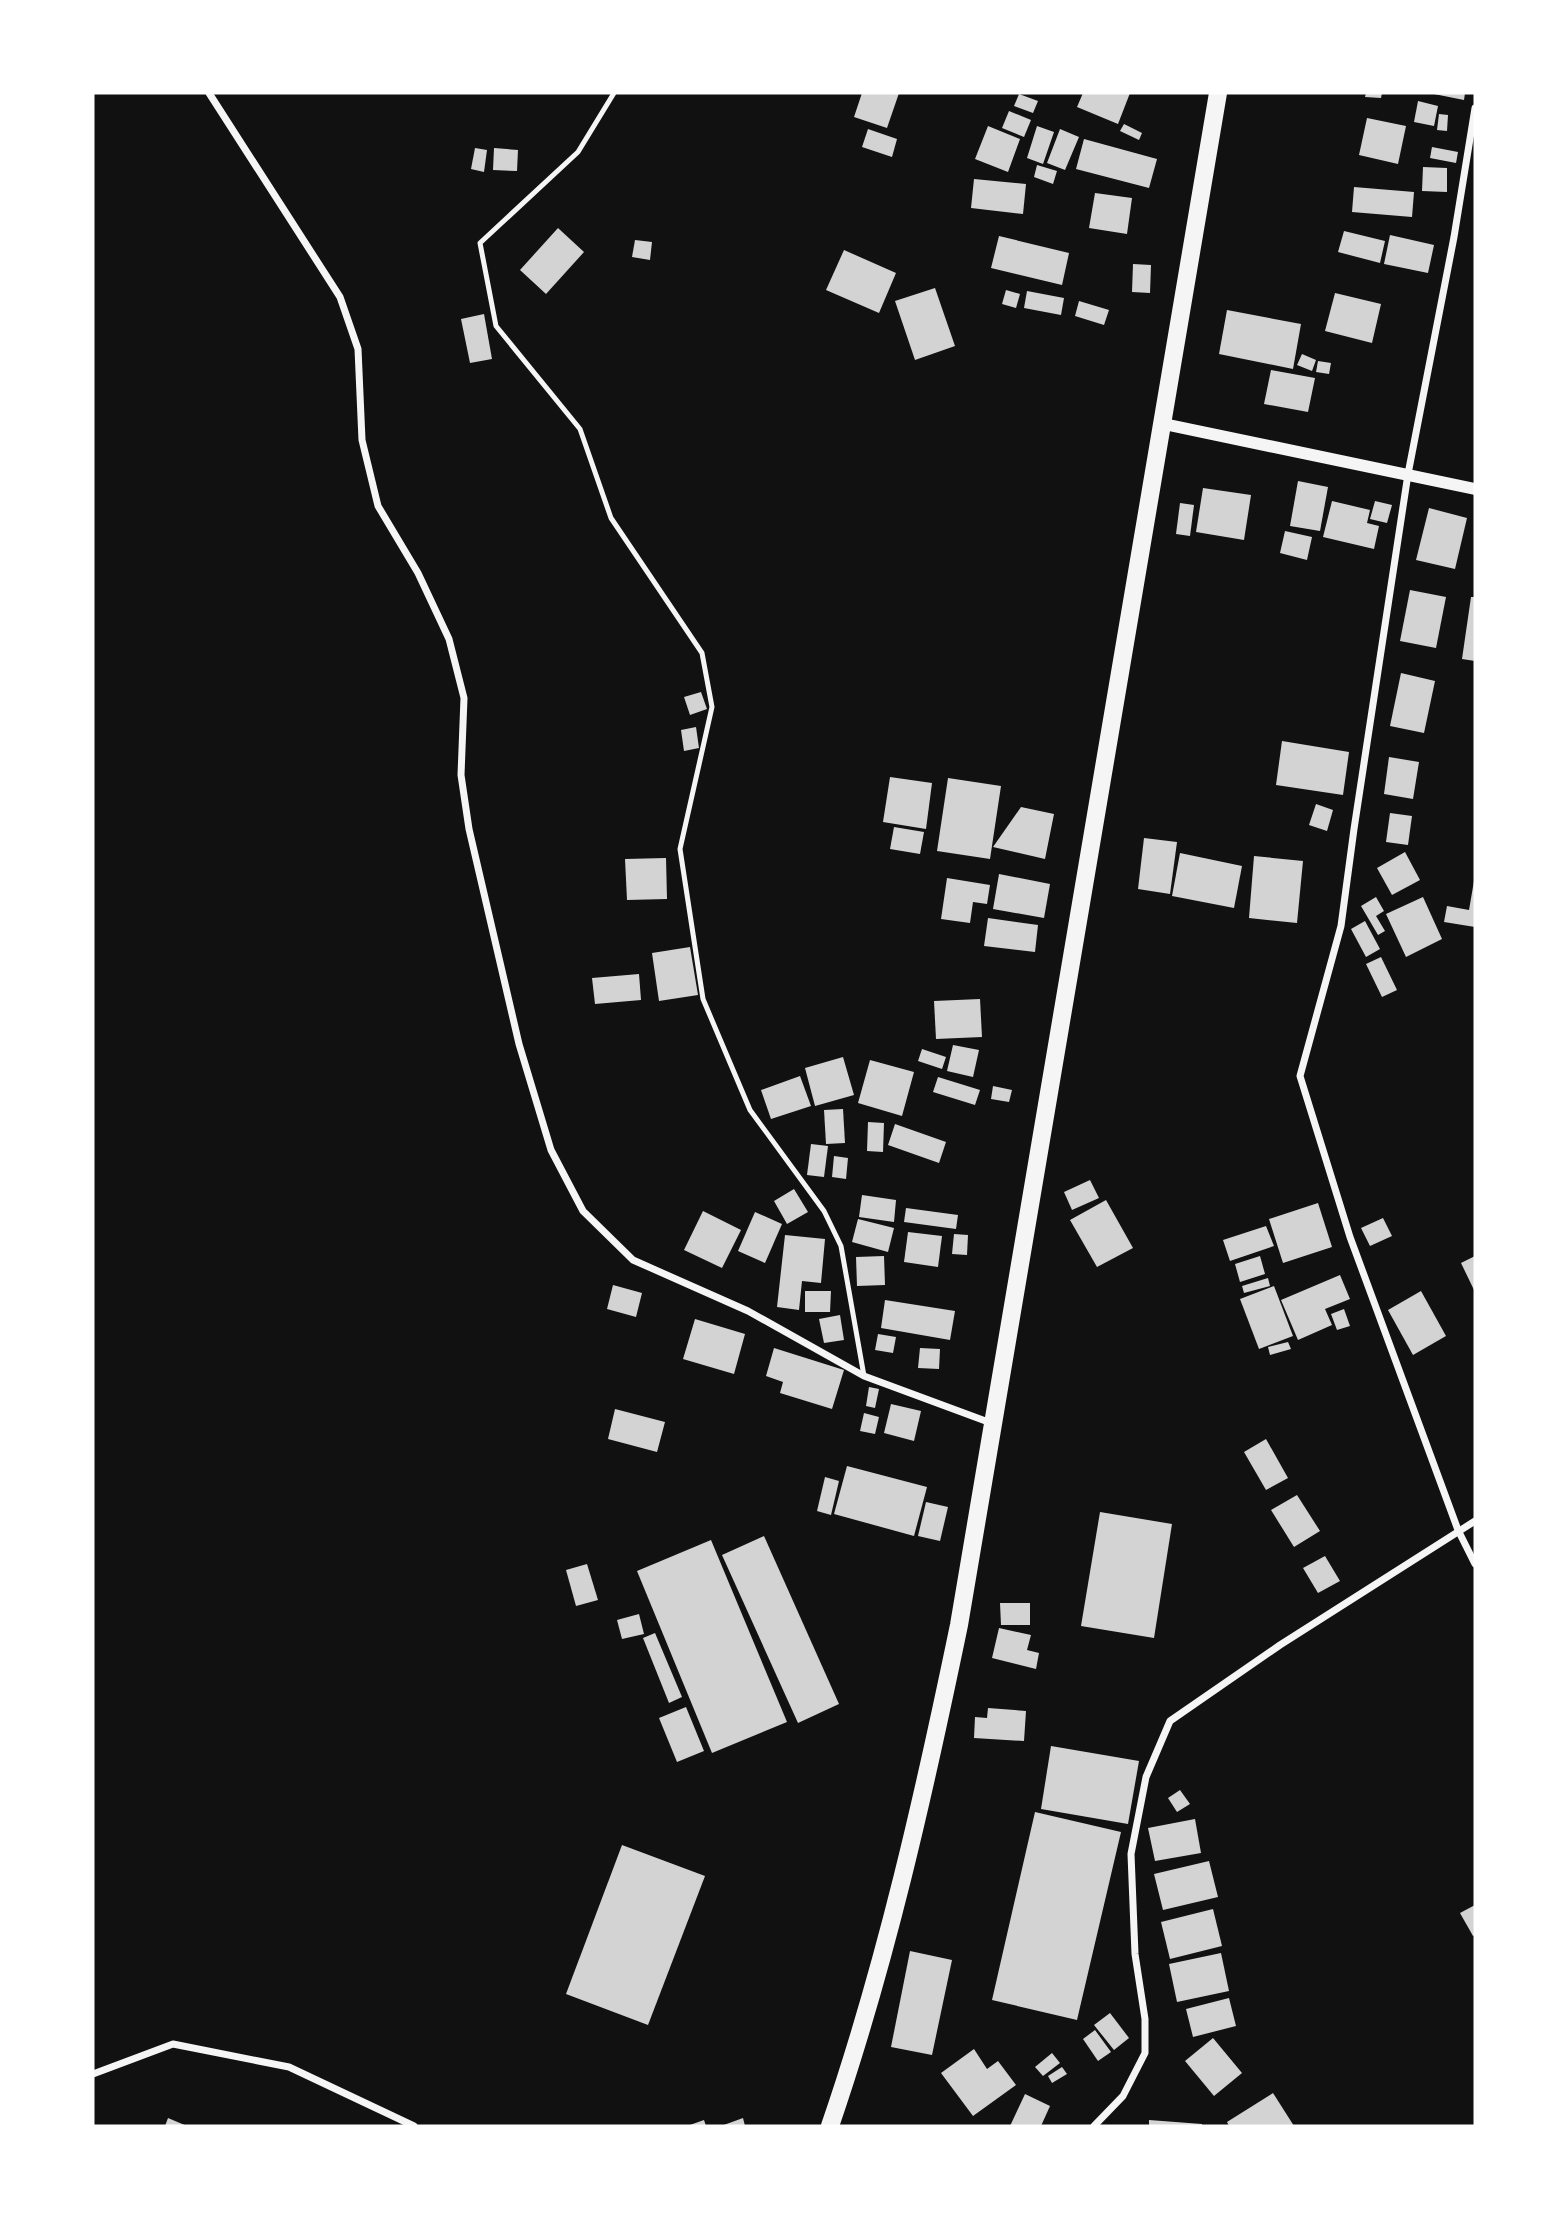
<svg xmlns="http://www.w3.org/2000/svg" width="1568" height="2219" viewBox="0 0 1568 2219" font-family="'Space Grotesk',sans-serif">
  <style>
    .building { fill: #d3d3d3 }
    .lines { fill: none; stroke-linecap: round; stroke-linejoin: round }
    .service { stroke: #f5f5f5; stroke-width: 5 }
    .minor { stroke: #f5f5f5; stroke-width: 7 }
    .tertiary { stroke: #f5f5f5; stroke-width: 12 }
    .primary { stroke: #f5f5f5; stroke-width: 18 }
  </style>
  <rect width="100%" height="100%" fill="#111"/>
  <!-- building -->
  <g class="building">
    <polygon points="862,93 899,93 887,128 854,117"/>
    <polygon points="1083,93 1130,93 1118,124 1077,107"/>
    <polygon points="1366,93 1382,93 1381,98 1365,97"/>
    <polygon points="1429,93 1465,93 1464,100"/>
    <polygon points="1019,94 1038,101 1033,113 1014,106"/>
    <polygon points="1418,101 1438,106 1434,126 1414,122"/>
    <polygon points="1009,111 1031,120 1024,137 1002,128"/>
    <polygon points="1439,114 1448,115 1447,131 1437,130"/>
    <polygon points="1367,118 1406,126 1398,164 1359,155"/>
    <polygon points="1124,124 1142,133 1139,140 1120,131"/>
    <polygon points="988,126 1020,139 1008,172 975,159"/>
    <polygon points="1037,126 1054,132 1043,164 1027,158"/>
    <polygon points="868,129 897,139 892,157 862,147"/>
    <polygon points="1060,129 1079,137 1065,170 1047,163"/>
    <polygon points="1084,139 1157,159 1149,188 1076,169"/>
    <polygon points="1432,147 1458,152 1456,163 1430,158"/>
    <polygon points="475,148 487,150 484,172 471,169"/>
    <polygon points="494,148 518,150 517,171 493,170"/>
    <polygon points="1037,165 1057,171 1053,184 1034,177"/>
    <polygon points="1423,167 1447,168 1447,192 1422,191"/>
    <polygon points="974,179 1026,184 1023,214 971,208"/>
    <polygon points="1354,187 1414,192 1412,217 1352,212"/>
    <polygon points="1095,193 1132,198 1127,234 1089,228"/>
    <polygon points="558,228 584,252 546,294 520,270"/>
    <polygon points="1344,231 1385,241 1380,263 1338,252"/>
    <polygon points="1390,235 1434,245 1428,273 1384,264"/>
    <polygon points="999,236 1069,253 1062,285 991,268"/>
    <polygon points="635,240 652,242 650,260 632,257"/>
    <polygon points="844,250 896,273 879,313 826,290"/>
    <polygon points="1133,264 1151,265 1150,293 1132,292"/>
    <polygon points="935,288 955,346 915,360 895,301"/>
    <polygon points="1006,290 1020,294 1016,308 1002,304"/>
    <polygon points="1027,291 1064,298 1061,315 1024,308"/>
    <polygon points="1335,293 1381,304 1372,343 1325,331"/>
    <polygon points="1079,301 1109,310 1104,325 1075,316"/>
    <polygon points="1227,310 1301,324 1293,369 1219,354"/>
    <polygon points="484,314 492,359 470,363 461,319"/>
    <polygon points="1302,354 1316,360 1312,371 1297,365"/>
    <polygon points="1318,361 1331,363 1329,374 1316,372"/>
    <polygon points="1271,370 1315,378 1308,412 1264,404"/>
    <polygon points="1298,481 1328,487 1320,531 1290,526"/>
    <polygon points="1203,488 1251,495 1244,540 1196,532"/>
    <polygon points="1332,501 1370,510 1367,523 1379,526 1374,549 1323,537"/>
    <polygon points="1375,501 1392,505 1387,523 1370,519"/>
    <polygon points="1180,503 1194,505 1190,536 1176,534"/>
    <polygon points="1429,508 1467,518 1455,569 1416,560"/>
    <polygon points="1285,531 1312,537 1307,560 1280,553"/>
    <polygon points="1410,590 1446,597 1436,648 1400,641"/>
    <polygon points="1471,597 1475,597 1475,661 1462,659"/>
    <polygon points="1401,673 1435,681 1424,733 1390,726"/>
    <polygon points="701,692 707,709 690,715 684,697"/>
    <polygon points="696,727 699,748 684,751 681,730"/>
    <polygon points="1282,741 1349,752 1343,795 1276,785"/>
    <polygon points="1389,757 1419,762 1413,799 1384,794"/>
    <polygon points="890,777 932,783 926,829 883,822"/>
    <polygon points="948,778 1001,786 990,859 937,851"/>
    <polygon points="1316,804 1333,810 1327,831 1309,825"/>
    <polygon points="1021,807 1054,814 1045,859 993,847"/>
    <polygon points="1390,813 1412,816 1408,845 1386,842"/>
    <polygon points="894,827 924,832 920,854 890,849"/>
    <polygon points="1144,838 1177,842 1170,894 1138,889"/>
    <polygon points="1405,852 1420,880 1392,895 1377,868"/>
    <polygon points="1180,853 1242,866 1234,908 1172,896"/>
    <polygon points="1254,856 1303,861 1297,923 1249,918"/>
    <polygon points="666,858 667,899 627,900 625,859"/>
    <polygon points="999,874 1050,884 1044,918 993,909"/>
    <polygon points="947,878 990,885 987,904 973,902 970,923 941,919"/>
    <polygon points="1474,881 1475,927 1444,922 1447,906 1469,910"/>
    <polygon points="1376,897 1384,911 1376,916 1385,931 1378,935 1361,906"/>
    <polygon points="1423,897 1442,939 1406,957 1386,914"/>
    <polygon points="988,918 1038,925 1035,952 984,946"/>
    <polygon points="1365,921 1380,949 1366,957 1351,929"/>
    <polygon points="690,947 698,995 659,1001 652,953"/>
    <polygon points="1381,957 1397,990 1382,997 1366,964"/>
    <polygon points="639,974 641,1000 595,1004 592,978"/>
    <polygon points="980,999 982,1037 936,1039 934,1001"/>
    <polygon points="953,1045 979,1050 973,1077 947,1071"/>
    <polygon points="922,1049 946,1057 942,1069 918,1061"/>
    <polygon points="843,1057 854,1095 815,1106 805,1068"/>
    <polygon points="870,1060 914,1072 902,1116 858,1103"/>
    <polygon points="800,1076 811,1106 771,1119 761,1090"/>
    <polygon points="938,1077 980,1090 975,1105 933,1092"/>
    <polygon points="993,1086 1012,1090 1009,1102 991,1099"/>
    <polygon points="843,1109 845,1143 826,1144 824,1110"/>
    <polygon points="868,1122 884,1123 883,1152 867,1151"/>
    <polygon points="895,1124 946,1142 939,1163 888,1145"/>
    <polygon points="811,1144 828,1146 824,1177 807,1175"/>
    <polygon points="834,1156 848,1158 846,1179 832,1177"/>
    <polygon points="1090,1180 1099,1198 1072,1210 1064,1192"/>
    <polygon points="794,1189 808,1212 787,1224 774,1201"/>
    <polygon points="862,1195 896,1200 894,1222 859,1217"/>
    <polygon points="1106,1200 1133,1248 1097,1267 1070,1220"/>
    <polygon points="1318,1203 1332,1247 1283,1263 1269,1219"/>
    <polygon points="906,1208 958,1215 956,1229 904,1222"/>
    <polygon points="703,1211 741,1230 722,1268 684,1250"/>
    <polygon points="755,1212 782,1224 765,1263 738,1251"/>
    <polygon points="1383,1218 1392,1236 1370,1246 1361,1228"/>
    <polygon points="858,1219 894,1228 888,1252 852,1242"/>
    <polygon points="1266,1226 1274,1246 1230,1261 1223,1240"/>
    <polygon points="908,1232 942,1236 938,1267 904,1262"/>
    <polygon points="954,1234 968,1235 967,1255 952,1254"/>
    <polygon points="785,1235 825,1239 821,1283 802,1281 799,1310 777,1307"/>
    <polygon points="884,1256 885,1285 857,1286 856,1257"/>
    <polygon points="1260,1256 1265,1274 1240,1282 1235,1264"/>
    <polygon points="1475,1256 1475,1292 1461,1263"/>
    <polygon points="1340,1275 1350,1299 1325,1309 1332,1325 1298,1340 1281,1300"/>
    <polygon points="1268,1278 1270,1286 1244,1293 1242,1286"/>
    <polygon points="613,1285 642,1293 636,1317 607,1309"/>
    <polygon points="1274,1286 1293,1336 1259,1349 1240,1299"/>
    <polygon points="805,1291 831,1291 830,1312 805,1312"/>
    <polygon points="1421,1291 1446,1336 1413,1355 1388,1310"/>
    <polygon points="885,1300 955,1311 950,1340 881,1328"/>
    <polygon points="1344,1309 1350,1326 1337,1330 1331,1314"/>
    <polygon points="840,1315 844,1340 824,1343 819,1319"/>
    <polygon points="695,1319 745,1334 734,1374 683,1359"/>
    <polygon points="878,1334 896,1337 893,1353 875,1350"/>
    <polygon points="1288,1342 1291,1349 1270,1355 1268,1347"/>
    <polygon points="774,1348 844,1370 832,1409 780,1393 783,1382 766,1376"/>
    <polygon points="920,1348 940,1349 939,1369 918,1368"/>
    <polygon points="869,1387 879,1389 875,1408 866,1406"/>
    <polygon points="891,1404 921,1411 914,1441 884,1433"/>
    <polygon points="615,1409 665,1422 657,1452 608,1439"/>
    <polygon points="864,1413 879,1417 875,1434 860,1431"/>
    <polygon points="1266,1439 1288,1478 1266,1490 1244,1452"/>
    <polygon points="847,1466 927,1487 914,1536 834,1514"/>
    <polygon points="825,1477 839,1481 831,1515 817,1511"/>
    <polygon points="1297,1495 1320,1531 1294,1547 1271,1510"/>
    <polygon points="926,1502 948,1507 940,1541 918,1536"/>
    <polygon points="1100,1512 1172,1524 1154,1638 1081,1626"/>
    <polygon points="764,1536 839,1704 798,1723 722,1555"/>
    <polygon points="711,1540 787,1722 712,1753 637,1571"/>
    <polygon points="1325,1556 1340,1581 1318,1593 1303,1568"/>
    <polygon points="587,1564 598,1600 576,1606 566,1570"/>
    <polygon points="1000,1603 1030,1603 1030,1625 1001,1625"/>
    <polygon points="639,1614 644,1634 622,1639 617,1620"/>
    <polygon points="999,1628 1031,1635 1027,1650 1039,1653 1036,1669 992,1658"/>
    <polygon points="655,1633 682,1697 669,1703 643,1638"/>
    <polygon points="686,1707 704,1751 677,1762 659,1718"/>
    <polygon points="988,1708 1026,1711 1024,1741 974,1738 975,1717 987,1718"/>
    <polygon points="1051,1746 1139,1761 1128,1824 1041,1809"/>
    <polygon points="1180,1790 1190,1804 1177,1812 1168,1798"/>
    <polygon points="1035,1812 1121,1832 1077,2020 992,2000"/>
    <polygon points="1195,1819 1201,1853 1155,1861 1148,1828"/>
    <polygon points="622,1845 705,1876 648,2025 566,1994"/>
    <polygon points="1209,1861 1218,1897 1163,1910 1154,1874"/>
    <polygon points="1475,1905 1475,1935 1473,1936 1460,1913"/>
    <polygon points="1213,1909 1222,1946 1170,1959 1161,1922"/>
    <polygon points="910,1951 952,1960 932,2055 891,2047"/>
    <polygon points="1221,1953 1229,1991 1177,2002 1169,1964"/>
    <polygon points="1229,1998 1236,2026 1193,2037 1186,2009"/>
    <polygon points="1110,2013 1129,2038 1114,2050 1094,2025"/>
    <polygon points="1095,2030 1111,2052 1098,2061 1083,2039"/>
    <polygon points="1213,2038 1242,2073 1214,2096 1185,2061"/>
    <polygon points="974,2049 987,2069 998,2061 1016,2085 973,2116 941,2073"/>
    <polygon points="1052,2053 1060,2063 1043,2076 1035,2067"/>
    <polygon points="1062,2067 1067,2074 1052,2083 1048,2076"/>
    <polygon points="1273,2093 1294,2126 1229,2126 1227,2122"/>
    <polygon points="1025,2094 1050,2106 1041,2126 1010,2126"/>
    <polygon points="168,2118 187,2126 165,2126"/>
    <polygon points="743,2118 745,2126 721,2126"/>
    <polygon points="704,2120 706,2126 687,2126"/>
    <polygon points="1149,2120 1202,2124 1202,2126 1149,2126"/>
  </g>
  <g class="lines">
    <!-- service -->
    <polyline class="service" points="614,93 578,152 480,243 496,326 580,429 611,518 702,653 712,707 680,849 703,999 750,1110 824,1211 841,1246 864,1376"/>
    <!-- minor -->
    <g class="minor">
      <polyline points="209,93 340,297 358,349 362,440 378,506 418,573 449,639 464,698 461,775 469,829 519,1044 551,1150 583,1211 633,1260 748,1311 864,1376 991,1423"/>
      <polyline points="1475,108 1454,237 1408,474 1354,829 1341,926 1300,1076 1350,1237 1458,1530 1475,1564"/>
      <polyline points="93,2074 173,2044 289,2067 414,2126"/>
      <polyline points="1094,2126 1123,2096 1145,2053 1145,2019 1135,1954 1131,1854 1146,1777 1170,1721 1280,1645 1475,1521"/>
    </g>
    <!-- tertiary -->
    <polyline class="tertiary" points="1164,424 1475,489"/>
    <!-- primary -->
    <path class="primary" d="M830,2126C886,1963 924,1794 959,1625L1218,93"/>
  </g>
  <!-- border -->
  <rect width="1568" height="2219" fill="none" stroke="#ffffff" stroke-width="189"/>
</svg>
